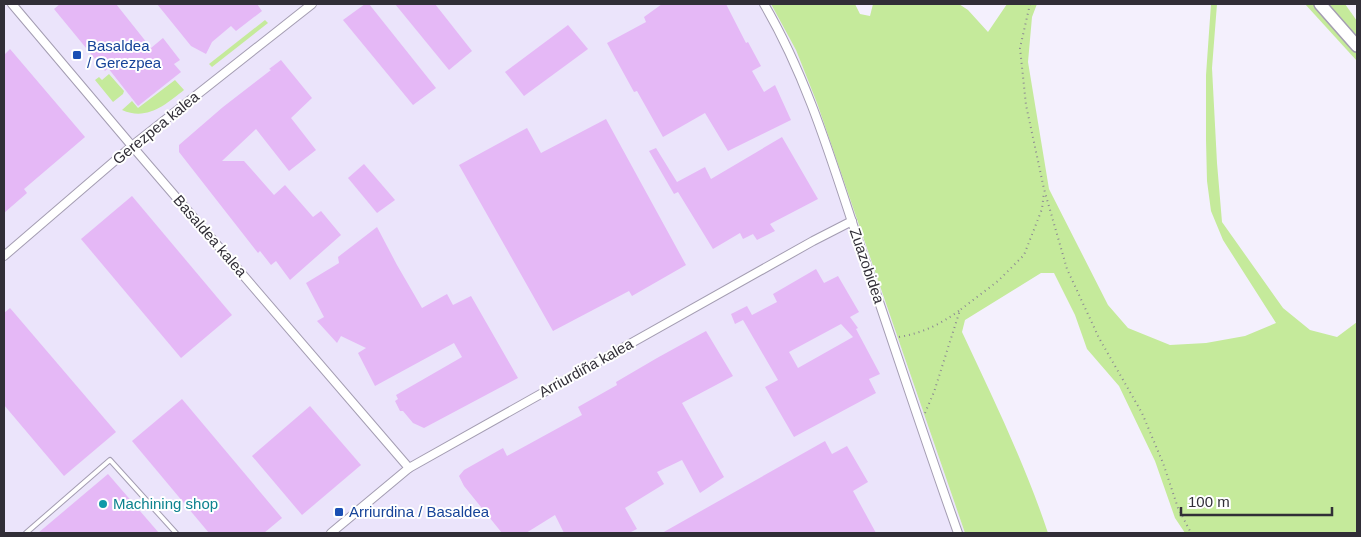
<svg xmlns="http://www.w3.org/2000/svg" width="1361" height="537" viewBox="0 0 1361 537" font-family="Arial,sans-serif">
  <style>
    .built { fill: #ebe4fb }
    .green { fill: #c5ea9b }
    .building { fill: #e5b8f6; fill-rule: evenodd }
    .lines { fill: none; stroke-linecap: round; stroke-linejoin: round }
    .lane-casing { stroke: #a49db2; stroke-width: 6 }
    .street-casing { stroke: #a49db2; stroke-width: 10 }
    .secondary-casing { stroke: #a49db2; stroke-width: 14 }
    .path { stroke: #8c8993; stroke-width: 2; stroke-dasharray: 1 4; stroke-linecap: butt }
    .lane { stroke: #fff; stroke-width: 4 }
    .street { stroke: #fff; stroke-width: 8 }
    .secondary { stroke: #fff; stroke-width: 11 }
    .transit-dot { fill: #1a4fb4; stroke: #fff; stroke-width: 2 }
    .culture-dot { fill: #0f9aa8; stroke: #fff; stroke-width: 2 }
    .labels { text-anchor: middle; stroke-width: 4; stroke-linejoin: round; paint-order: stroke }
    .transit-label { font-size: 15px; fill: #164399; stroke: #fff; text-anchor: start }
    .street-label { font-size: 15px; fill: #312e37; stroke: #fff }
    .culture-label { font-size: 15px; fill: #0d838f; stroke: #fff; text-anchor: start }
  </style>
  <rect width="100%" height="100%" fill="#f4f0fd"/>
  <!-- built -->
  <polygon class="built" points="4,4 771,4 796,50 817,103 965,533 4,533"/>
  <!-- green -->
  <g class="green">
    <path d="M771,4H855L860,14L870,16L873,4H959L968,10L988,32L1007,4H1037L1032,17L1028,62L1049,189L1108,305L1128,328L1170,345L1206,343L1245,336L1276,323L1223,240L1211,211L1207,181L1206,140V75L1211,4H1217L1212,68L1217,163L1222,222L1283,308L1310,330L1337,337L1357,322V533H1185L1175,518L1155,461L1119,386L1087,349L1075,315L1054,273H1041L965,320L962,332C993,398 1025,464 1048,533H965L817,103L796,50Z"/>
    <polygon points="1305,4 1314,4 1357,53 1357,61"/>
    <polygon points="1327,4 1345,4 1357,21 1357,38"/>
    <polygon points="265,20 268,23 212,67 209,64"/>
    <polygon points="109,74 124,91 123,94 113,102 95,80 99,77 102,80"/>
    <path d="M175,80L184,90C165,105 147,121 122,110L132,101L138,108Z"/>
  </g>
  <!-- building -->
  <g class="building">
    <polygon points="60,4 116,4 151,48 163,38 180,60 174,64 181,72 138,106 108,68 105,71 54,9"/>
    <polygon points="157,4 257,4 262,11 236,31 231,26 212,42 206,54 191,46"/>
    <polygon points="365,4 369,4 436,88 413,105 343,20"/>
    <polygon points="395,4 435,4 472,51 449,70"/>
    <polygon points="662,4 726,4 746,43 748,42 761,66 752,71 764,92 775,85 791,120 728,151 705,113 663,137 637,91 634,92 607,43 646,22 644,17"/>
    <polygon points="568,25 588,49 524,96 505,72"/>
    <polygon points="10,49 85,137 24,189 27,193 4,213 4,55"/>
    <polygon points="281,60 312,98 291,118 316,150 289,171 256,129 222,161 244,161 274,195 285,185 313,217 321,211 341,235 290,280 276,261 271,265 260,251 258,253 179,152 179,145 223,107 271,70 269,69"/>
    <polygon points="606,119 686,265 632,296 629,291 553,331 459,165 527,128 541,153"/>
    <polygon points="782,137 818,199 770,224 775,231 757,240 753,234 743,239 740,233 713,249 678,192 674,194 649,151 656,148 677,182 705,167 711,179"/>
    <polygon points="364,164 395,200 377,213 348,178"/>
    <polygon points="132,196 232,315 181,358 81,239"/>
    <polygon points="377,227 397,265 422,308 447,294 453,305 471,296 518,378 424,428 413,423 403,411 400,411 395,401 398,399 396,395 462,357 454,343 375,386 358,353 366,348 341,336 337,343 317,321 324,317 306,283 339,263 338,257"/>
    <path d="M816,269L824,283L838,276L859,312L850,317L858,328L856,329L880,374L869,379L876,393L794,437L765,387L778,380L743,320L735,324L731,314L747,306L752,315L777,302L773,294ZM841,324L853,337L798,368L789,352Z"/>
    <polygon points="10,308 116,432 64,476 4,405 4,313"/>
    <polygon points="706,331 733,376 682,403 724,477 700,493 682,460 657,472 664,484 625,508 637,529 629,533 564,533 555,515 526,533 502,533 464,486 459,476 464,470 503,448 507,456 582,415 578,407 617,385 616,382 657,358"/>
    <polygon points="182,399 282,518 264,533 209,533 132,441"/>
    <polygon points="310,406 361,465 302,515 252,456"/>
    <polygon points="825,441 832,454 847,446 868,482 853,491 876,533 662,533"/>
    <polygon points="108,474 159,533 38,533"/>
  </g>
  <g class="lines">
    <!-- lane casing -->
    <g class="lane-casing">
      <polyline id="lane" points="26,533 110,460 176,533"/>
    </g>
    <!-- street casing -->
    <g class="street-casing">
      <g id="street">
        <polyline points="12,4 132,146 409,468"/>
        <path d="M764,4C805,74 829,152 854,228C889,330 922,432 958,533"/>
        <polyline points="4,256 132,146 312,4"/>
        <polyline points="331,533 409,468 813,241 852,221"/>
      </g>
    </g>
    <!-- secondary casing -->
    <g class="secondary-casing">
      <polyline id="secondary" points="1320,4 1357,46"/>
    </g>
    <!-- path -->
    <g class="path">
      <polyline points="1030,4 1020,48 1026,105 1044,189 1067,269 1099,338 1142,413 1163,463 1178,508 1191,533"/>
      <path d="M899,337C923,333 941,324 960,310"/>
      <polyline points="925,413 934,392 960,310 998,281 1024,255 1042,209 1044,192"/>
    </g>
    <!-- lane -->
    <use href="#lane" class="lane"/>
    <!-- street -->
    <use href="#street" class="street"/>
    <!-- secondary -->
    <use href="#secondary" class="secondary"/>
  </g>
  <!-- markers -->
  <g class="transit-dot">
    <rect x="72" y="50" width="10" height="10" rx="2.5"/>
    <rect x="334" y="507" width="10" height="10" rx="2.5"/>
  </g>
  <circle class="culture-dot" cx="103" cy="504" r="5"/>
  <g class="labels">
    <!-- transit labels -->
    <g class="transit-label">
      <text x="87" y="51">Basaldea<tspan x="87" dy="17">/ Gerezpea</tspan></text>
      <text x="349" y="517">Arriurdina / Basaldea</text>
    </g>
    <!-- street labels -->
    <g class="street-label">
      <text transform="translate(156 128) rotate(-39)" y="5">Gerezpea kalea</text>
      <text transform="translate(210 236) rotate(49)" y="5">Basaldea kalea</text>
      <text transform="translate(867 266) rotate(71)" y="5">Zuazobidea</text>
      <text transform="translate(586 368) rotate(-29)" y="5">Arriurdiña kalea</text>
    </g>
    <!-- culture labels -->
    <g class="culture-label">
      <text x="113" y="509">Machining shop</text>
    </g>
  </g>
  <!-- border -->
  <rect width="1361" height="537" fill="none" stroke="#312e37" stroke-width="10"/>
  <!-- scale -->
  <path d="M1181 507v8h151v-8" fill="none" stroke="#312e37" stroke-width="2.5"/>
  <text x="1188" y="507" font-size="15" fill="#312e37" stroke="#ffffff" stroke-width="4" paint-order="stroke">100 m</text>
</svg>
